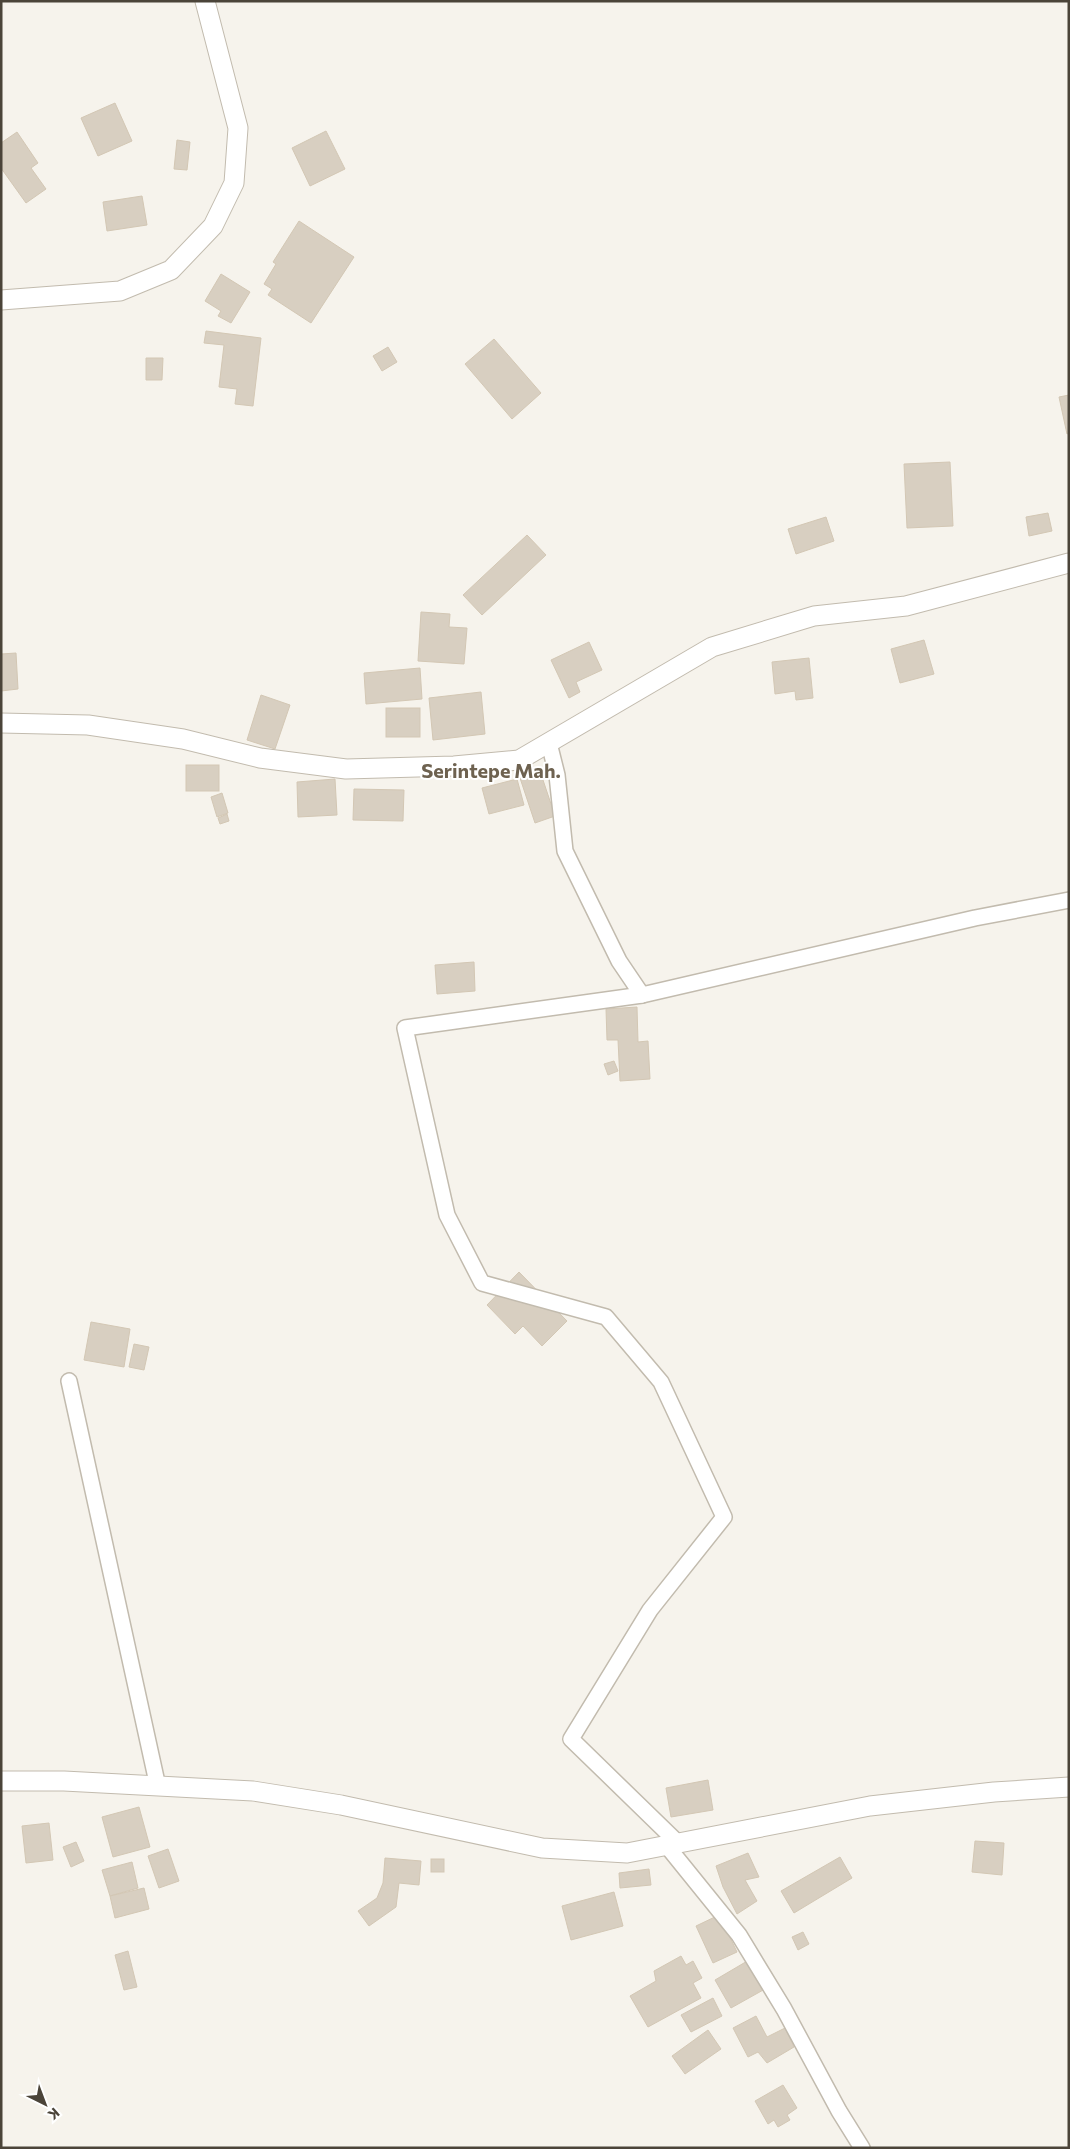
<svg xmlns="http://www.w3.org/2000/svg" width="1070" height="2149" viewBox="0 0 1070 2149" font-family="Commissioner,sans-serif">
  <style>
    .building { fill: #d8cfc1; stroke: #d3c7b4 }
    .lines { fill: none; stroke-linecap: round; stroke-linejoin: round }
    .minor-casing { stroke: #c2bbae; stroke-width: 18 }
    .tertiary-casing { stroke: #c2bbae; stroke-width: 21 }
    .minor { stroke: #fff; stroke-width: 15 }
    .tertiary { stroke: #fff; stroke-width: 19 }
    .labels { text-anchor: middle; stroke-width: 4; stroke-linejoin: round; paint-order: stroke }
    .district-label { font-size: 20px; font-weight: bold; fill: #6e6250; stroke: #fff }
  </style>
  <rect width="100%" height="100%" fill="#f6f3ec"/>
  <!-- building -->
  <g class="building">
    <polygon points="115,103 132,141 98,156 81,118"/>
    <polygon points="326,131 345,169 310,186 292,148"/>
    <polygon points="17,132 38,163 31,168 46,189 26,203 1,168 1,143"/>
    <polygon points="177,140 190,142 187,170 174,169"/>
    <polygon points="142,196 147,225 107,231 103,202"/>
    <polygon points="299,221 354,257 311,323 268,295 272,289 264,284 276,264 273,262"/>
    <polygon points="221,274 250,292 231,323 218,316 221,311 205,301"/>
    <polygon points="206,331 261,338 253,406 235,404 237,389 219,387 224,345 204,343"/>
    <polygon points="494,339 541,393 512,419 465,364"/>
    <polygon points="388,347 397,362 382,371 373,356"/>
    <polygon points="146,358 163,358 162,380 146,380"/>
    <polygon points="1069,395 1069,433 1067,434 1059,397"/>
    <polygon points="950,462 953,526 907,528 904,464"/>
    <polygon points="1048,513 1052,531 1029,536 1026,517"/>
    <polygon points="826,517 834,541 796,554 788,529"/>
    <polygon points="527,535 546,555 482,615 463,595"/>
    <polygon points="421,612 450,614 449,627 467,628 464,664 418,661"/>
    <polygon points="924,640 934,674 900,683 891,649"/>
    <polygon points="589,642 602,670 576,682 580,692 569,698 551,660"/>
    <polygon points="16,653 18,689 1,691 1,654"/>
    <polygon points="809,658 813,698 796,700 795,691 775,694 772,662"/>
    <polygon points="420,668 422,699 366,704 364,673"/>
    <polygon points="481,692 485,734 433,740 429,698"/>
    <polygon points="261,695 290,705 275,749 247,740"/>
    <rect x="386" y="708" width="34" height="29"/>
    <rect x="186" y="765" width="33" height="26"/>
    <polygon points="540,771 555,816 535,823 520,778"/>
    <polygon points="335,779 337,815 298,817 297,782"/>
    <polygon points="517,779 524,805 489,814 482,788"/>
    <polygon points="354,789 404,790 403,821 353,820"/>
    <polygon points="222,793 228,813 217,817 211,797"/>
    <polygon points="227,814 229,821 220,824 218,818"/>
    <polygon points="474,962 475,991 437,994 435,965"/>
    <polygon points="637,1007 638,1042 648,1041 650,1079 620,1081 618,1040 607,1040 606,1009"/>
    <polygon points="614,1061 618,1071 608,1075 604,1064"/>
    <polygon points="519,1272 567,1321 542,1346 523,1326 515,1334 487,1305"/>
    <polygon points="91,1322 130,1329 124,1367 84,1360"/>
    <polygon points="134,1344 149,1347 144,1370 129,1367"/>
    <polygon points="708,1780 713,1810 671,1817 666,1788"/>
    <polygon points="139,1807 150,1847 113,1857 102,1817"/>
    <polygon points="49,1823 53,1860 26,1863 22,1826"/>
    <polygon points="975,1841 1004,1843 1002,1875 972,1872"/>
    <polygon points="76,1842 84,1861 71,1867 63,1847"/>
    <polygon points="168,1849 179,1881 159,1888 148,1856"/>
    <polygon points="748,1853 759,1877 745,1880 757,1901 737,1914 723,1887 716,1866"/>
    <polygon points="840,1857 852,1878 794,1913 781,1891"/>
    <polygon points="385,1858 421,1861 419,1885 399,1883 396,1907 369,1926 358,1911 377,1898 383,1883"/>
    <rect x="431" y="1859" width="13" height="13"/>
    <polygon points="132,1862 138,1888 110,1896 102,1870"/>
    <polygon points="649,1869 651,1885 620,1888 619,1873"/>
    <polygon points="144,1888 149,1909 115,1918 110,1896"/>
    <polygon points="614,1892 623,1926 571,1940 562,1906"/>
    <polygon points="719,1915 737,1952 713,1963 696,1926"/>
    <polygon points="803,1932 809,1944 798,1950 792,1937"/>
    <polygon points="128,1951 137,1987 124,1990 115,1955"/>
    <polygon points="681,1956 686,1965 693,1961 702,1978 693,1983 701,1998 648,2027 630,1996 656,1981 654,1971"/>
    <polygon points="749,1960 765,1989 731,2008 715,1980"/>
    <polygon points="713,1998 722,2016 691,2032 681,2015"/>
    <polygon points="756,2016 767,2037 785,2028 794,2047 767,2063 758,2052 748,2057 733,2028"/>
    <polygon points="708,2030 721,2049 685,2074 672,2056"/>
    <polygon points="783,2085 797,2108 787,2115 790,2120 778,2127 774,2120 768,2124 755,2101"/>
  </g>
  <g class="lines">
    <!-- minor casing -->
    <g class="minor-casing">
      <g id="minor">
        <polyline points="549,743 557,775 565,851 619,961 642,995 975,918 1069,900"/>
        <polyline points="642,995 405,1028 447,1215 482,1283 606,1317 661,1382 724,1517 650,1610 571,1739 679,1844"/>
        <polyline points="69,1381 158,1787"/>
        <polyline points="667,1846 739,1935 784,2009 839,2111 862,2148"/>
      </g>
    </g>
    <!-- tertiary casing -->
    <g class="tertiary-casing">
      <g id="tertiary">
        <polyline points="1,300 120,291 171,270 213,226 234,183 238,128 205,1"/>
        <polyline points="1,723 88,725 183,739 260,758 346,769 454,766 519,760 712,647 814,616 906,606 1069,563"/>
        <polyline points="1,1781 64,1781 253,1791 341,1805 542,1848 627,1853 870,1806 994,1792 1069,1787"/>
      </g>
    </g>
    <!-- minor -->
    <use href="#minor" class="minor"/>
    <!-- tertiary -->
    <use href="#tertiary" class="tertiary"/>
  </g>
  <g class="labels">
    <!-- district labels -->
    <g class="district-label">
      <text x="491" y="778">Serintepe Mah.</text>
    </g>
  </g>
  <!-- border -->
  <rect width="1070" height="2149" fill="none" stroke="#4b4439" stroke-width="5"/>
  <!-- north arrow -->
  <g transform="translate(45 2104) rotate(138)" stroke="#ffffff" stroke-width="4" paint-order="stroke">
  <path d="M0-4L9 19L0 12L-9 19Z" fill="#4b4439"/>
  <text y="-8" font-size="14" font-weight="bold" text-anchor="middle" fill="#4b4439">K</text>
  </g>
</svg>
